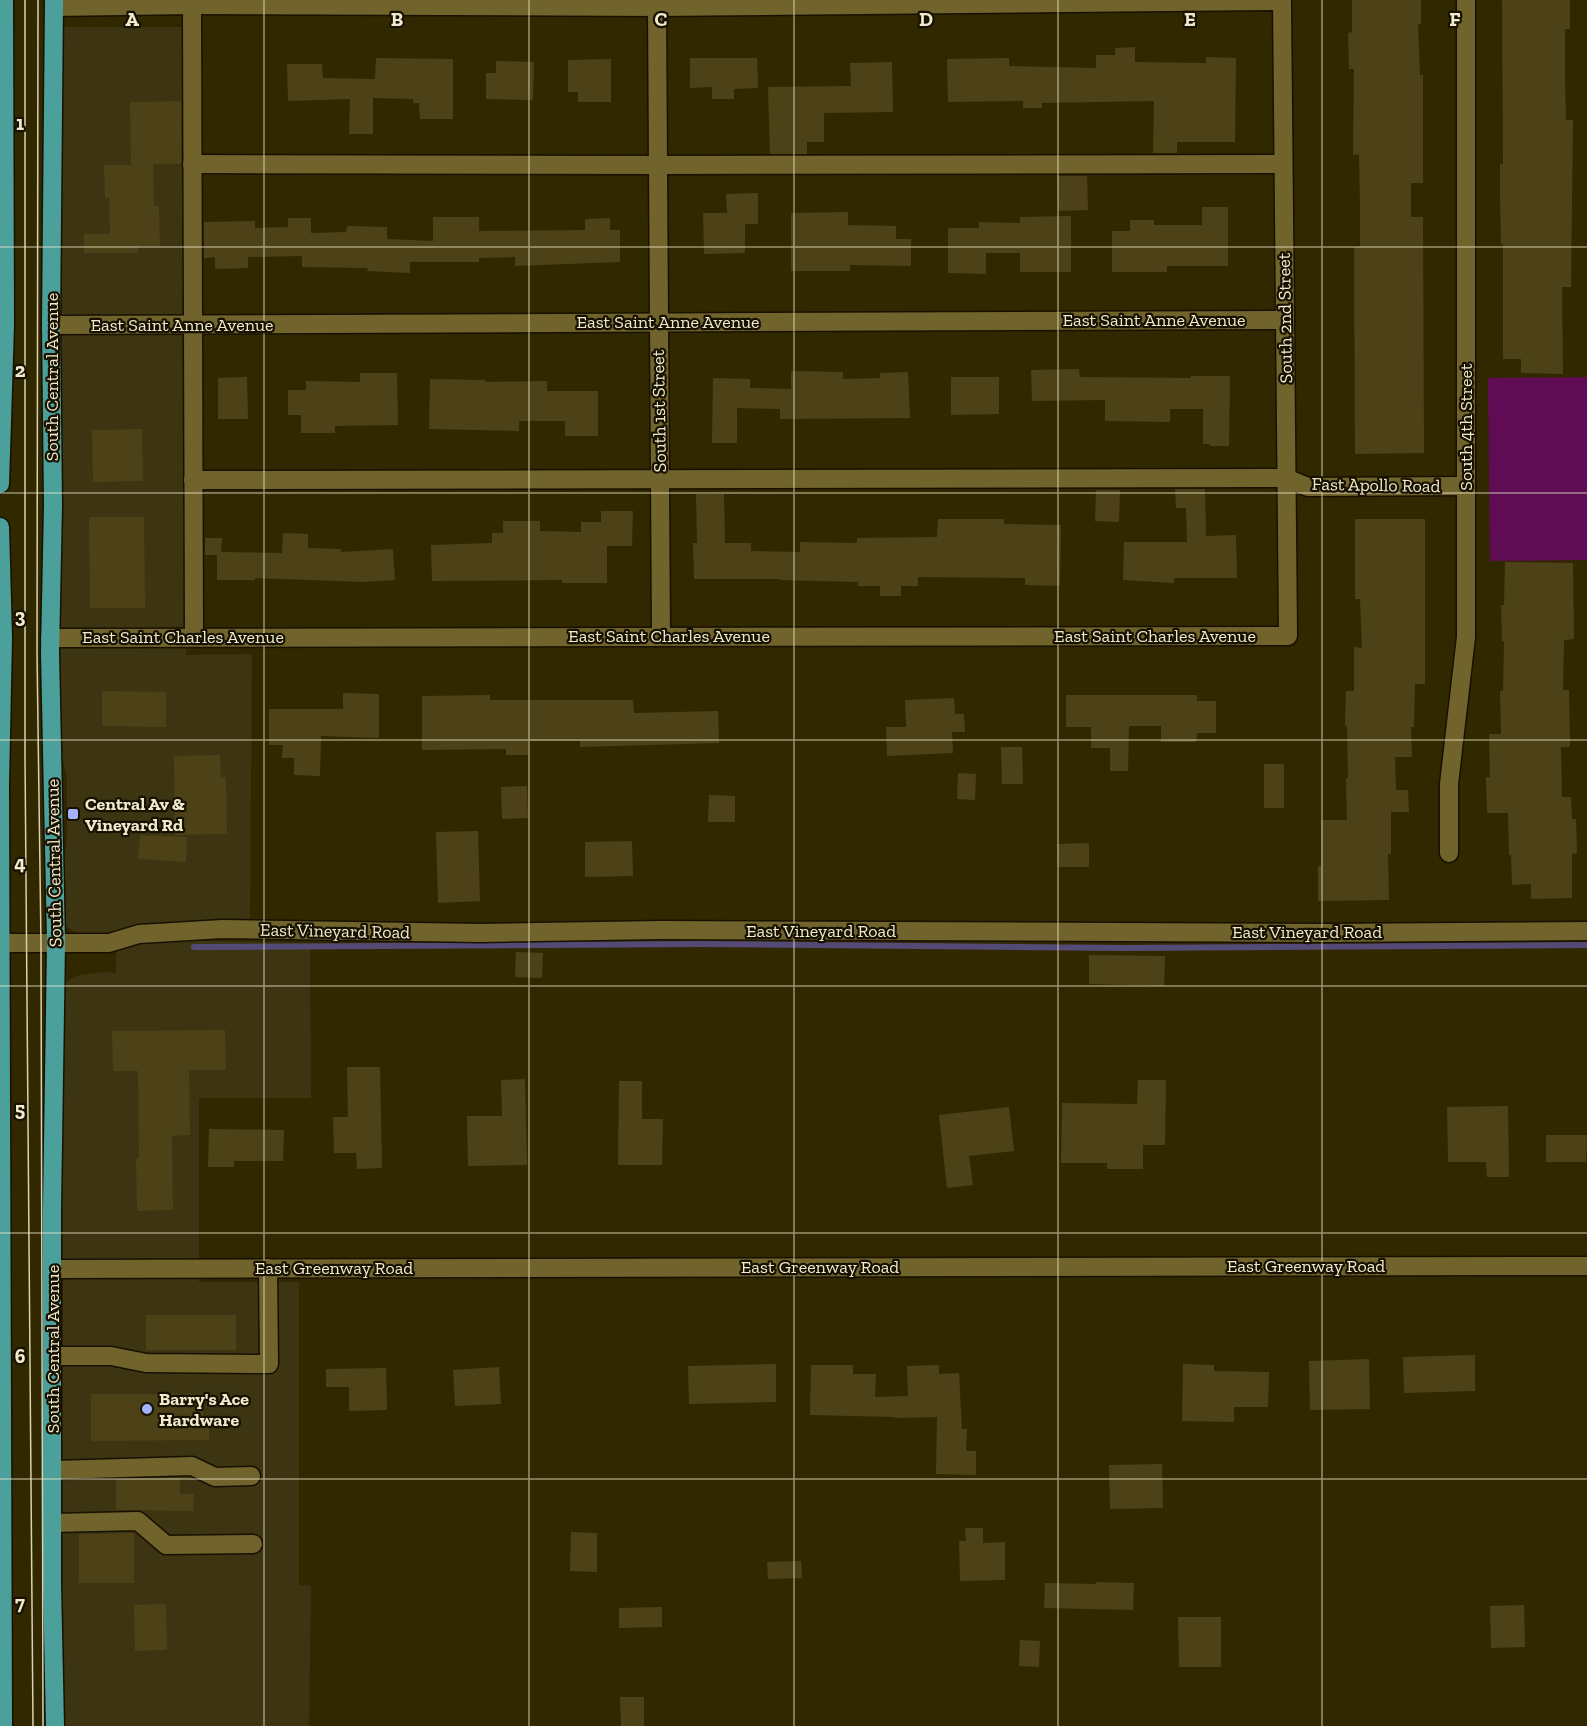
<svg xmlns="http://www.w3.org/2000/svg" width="1587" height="1726" viewBox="0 0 1587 1726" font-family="'Zilla Slab',serif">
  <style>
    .built { fill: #3d3412 }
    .green { fill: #600c55 }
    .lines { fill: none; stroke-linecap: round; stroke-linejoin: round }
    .stream { stroke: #544a76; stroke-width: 6 }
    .building { fill: #4d4217 }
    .minor-casing { stroke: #181100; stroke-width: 21 }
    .major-casing { stroke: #181100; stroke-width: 21 }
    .minor { stroke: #71632c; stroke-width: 18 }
    .major { stroke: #4ba09c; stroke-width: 18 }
    .tram { stroke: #d8d1b3; stroke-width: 1.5 }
    .grid { fill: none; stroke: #f1eace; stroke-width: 1.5; stroke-opacity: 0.55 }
    .poi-dot { fill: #a3b2fd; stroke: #171100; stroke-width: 2 }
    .labels { text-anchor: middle; stroke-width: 4.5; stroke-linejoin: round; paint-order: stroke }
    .street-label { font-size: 18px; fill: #f1eace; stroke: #171100 }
    .poi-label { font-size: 18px; font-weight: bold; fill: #f1eace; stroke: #171100; text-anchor: start }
    .grid-label { font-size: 20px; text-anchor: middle; font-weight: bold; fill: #f1eace; stroke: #171100; stroke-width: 4.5; stroke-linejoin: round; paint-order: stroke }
  </style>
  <rect width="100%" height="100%" fill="#322800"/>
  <!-- built -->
  <g class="built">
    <polygon points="65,27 185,27 182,342 185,434 186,655 252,654 250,924 193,921 166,923 142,927 117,935 88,935 77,933 64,925 57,907 67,837 67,778 57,732 58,32"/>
    <polygon points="158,940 310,943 311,1098 199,1098 199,1282 299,1282 299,1585 311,1586 309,1726 60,1726 61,991 65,982 79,975 104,972 116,973 116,950 128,945"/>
  </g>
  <!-- green -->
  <polygon class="green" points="1587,377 1587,560 1490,561 1488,378"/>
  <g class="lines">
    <!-- stream -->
    <polyline class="stream" points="194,947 701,944 1124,948 1587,945"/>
  </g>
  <!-- building -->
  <g class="building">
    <polygon points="1352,0 1421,0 1421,24 1418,24 1420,75 1423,75 1423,183 1411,183 1411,217 1423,217 1424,453 1355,454 1354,247 1360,247 1360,204 1359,154 1353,155 1354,69 1349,69 1348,33 1352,32"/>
    <polygon points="1502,0 1570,0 1570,29 1565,29 1565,78 1566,120 1573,120 1571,287 1562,287 1563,374 1521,373 1521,359 1503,359 1503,244 1501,244 1500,197 1500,164 1503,164"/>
    <polygon points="1135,47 1135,62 1206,63 1206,57 1236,58 1235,142 1177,142 1177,153 1153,153 1154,101 1042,103 1042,108 1023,108 1023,101 948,102 947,59 1009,58 1009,66 1096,68 1096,55 1115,55 1115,48"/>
    <polygon points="376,58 453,59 453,119 420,119 419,103 413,103 413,99 373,98 373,134 349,134 350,99 288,101 287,64 322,64 323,78 375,79"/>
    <polygon points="690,58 757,58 758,88 734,89 734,99 712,99 712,87 690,88"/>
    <polygon points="611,59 611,102 578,102 578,92 568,92 568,60"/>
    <polygon points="496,61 534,62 533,100 486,99 486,73 496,73"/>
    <polygon points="892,62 893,112 824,113 824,142 807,142 807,154 770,154 768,87 851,86 850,63"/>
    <polygon points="181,101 181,164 153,164 154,206 159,206 160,246 138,246 138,253 84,253 84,234 110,234 109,198 105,198 104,165 131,165 130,102"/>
    <polygon points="1057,176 1087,176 1088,210 1058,211"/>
    <polygon points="758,193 758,224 745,224 745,253 704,254 703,213 727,213 726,194"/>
    <polygon points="1202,207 1228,207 1228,266 1167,266 1167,272 1112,272 1112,231 1130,231 1130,220 1154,220 1154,225 1202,225"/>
    <polygon points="848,212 848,225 896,226 896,239 911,239 911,266 850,265 850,271 791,271 791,213"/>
    <polygon points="1071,216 1071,272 1020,272 1020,253 986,253 986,274 948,273 948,228 979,228 979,222 1020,223 1020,217"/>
    <polygon points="433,217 479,217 479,231 585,230 585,219 610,218 610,230 620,230 620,262 515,266 515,257 479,258 479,262 410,262 410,273 367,271 368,268 302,267 302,256 248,257 248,268 215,269 215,257 204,258 204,222 255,221 255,228 288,227 288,218 311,218 311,233 346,232 347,226 387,227 387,239 433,241"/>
    <polygon points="1079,369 1080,377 1191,378 1191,376 1230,376 1229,446 1210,446 1210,444 1203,444 1203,409 1170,409 1170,422 1105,421 1105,400 1032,401 1031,370"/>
    <polygon points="791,371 843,372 843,379 880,378 880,373 908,372 910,418 780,419 780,409 737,408 737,443 712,443 713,378 750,379 750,388 791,389"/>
    <polygon points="360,373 397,373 398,425 335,426 335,433 301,433 301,415 288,415 288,390 306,390 306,381 360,382"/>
    <polygon points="247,377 248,419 218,419 218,378"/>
    <polygon points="951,377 999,377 999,414 951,415"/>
    <polygon points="430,379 485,380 485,382 547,381 547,391 598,391 598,436 565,436 565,421 519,421 519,431 429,429"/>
    <polygon points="142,429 143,481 93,482 92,430"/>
    <polygon points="1175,489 1205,489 1206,536 1236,535 1237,578 1174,578 1174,583 1123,580 1124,542 1187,542 1186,508 1176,508"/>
    <polygon points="1096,490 1120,490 1119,522 1095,521"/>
    <polygon points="696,494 724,494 725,543 751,543 751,551 800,552 800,542 857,543 857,538 937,537 938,519 1004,519 1004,524 1061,525 1060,586 1025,585 1025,578 918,577 918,586 901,586 901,596 880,596 880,586 858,586 858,582 779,580 780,579 694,579 693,543 697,543"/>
    <polygon points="601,511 633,511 632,546 607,546 607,583 562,583 562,580 432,581 431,545 492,543 492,533 503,533 503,521 540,521 540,531 581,532 581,522 601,522"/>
    <polygon points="89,517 144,517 145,608 90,608"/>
    <polygon points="1355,519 1425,519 1425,684 1415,684 1414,727 1411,727 1412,757 1395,757 1396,790 1408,790 1409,812 1391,812 1391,854 1388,854 1389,900 1318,901 1318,866 1321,866 1321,820 1347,820 1346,778 1348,778 1347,726 1345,726 1346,691 1354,691 1354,647 1362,648 1360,599 1355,599"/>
    <polygon points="283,533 308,534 308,548 341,549 341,552 393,549 395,580 363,582 255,578 255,580 217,580 217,555 205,555 205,538 222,538 221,552 282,553"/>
    <polygon points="1505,562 1573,563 1574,639 1564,640 1563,690 1569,690 1570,747 1561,747 1562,797 1571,797 1572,819 1576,819 1577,853 1572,854 1572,898 1531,899 1531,884 1512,885 1511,855 1509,855 1508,813 1487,813 1486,777 1490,777 1489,734 1501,734 1500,691 1503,691 1504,641 1502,641 1501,605 1504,605"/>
    <polygon points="102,691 166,692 166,727 102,726"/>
    <polygon points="343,693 379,694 379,738 321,736 320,776 294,775 294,758 282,758 283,745 269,745 269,709 343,709"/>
    <polygon points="490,695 490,700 633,700 634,713 718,711 719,743 580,747 580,741 528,741 528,755 506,755 506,749 422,750 422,696"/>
    <polygon points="1066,695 1197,695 1197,701 1216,701 1216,733 1197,733 1196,742 1161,742 1161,726 1129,726 1128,771 1110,771 1110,748 1091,748 1091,727 1066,727"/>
    <polygon points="954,698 955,714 964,714 965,732 952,732 953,753 887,756 886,727 906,727 905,700"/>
    <polygon points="1001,747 1022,747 1023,784 1002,784"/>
    <polygon points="220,755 221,777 226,777 227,834 175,835 174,756"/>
    <rect x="1264" y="764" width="20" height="44"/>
    <polygon points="958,773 976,774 975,800 957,799"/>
    <polygon points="527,786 528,818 502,819 501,787"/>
    <polygon points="709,795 735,796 735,822 708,822"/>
    <polygon points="478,831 480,901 438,903 436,832"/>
    <polygon points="140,835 187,837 186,862 138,859"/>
    <polygon points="632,841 633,876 585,877 585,842"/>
    <polygon points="1089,843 1089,867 1058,867 1057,844"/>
    <polygon points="516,952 543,953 542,978 515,977"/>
    <polygon points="1089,955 1165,956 1164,986 1089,984"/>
    <polygon points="225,1030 226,1070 189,1070 190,1135 172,1136 173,1210 137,1211 136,1159 139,1159 138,1071 113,1071 112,1031"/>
    <polygon points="347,1067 380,1067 382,1168 357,1169 356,1153 334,1153 333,1117 348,1117"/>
    <polygon points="525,1079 527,1165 468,1166 467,1116 502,1116 501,1080"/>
    <polygon points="1138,1080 1166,1080 1165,1145 1143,1145 1143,1169 1107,1169 1107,1163 1061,1163 1062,1103 1137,1104"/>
    <polygon points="619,1081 642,1081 642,1119 663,1119 662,1165 618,1165"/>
    <polygon points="1508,1106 1509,1177 1487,1177 1486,1162 1448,1162 1447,1107"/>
    <polygon points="1009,1107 1014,1151 969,1156 973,1185 947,1188 939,1115"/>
    <polygon points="209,1129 284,1130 283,1161 234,1161 234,1167 208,1167"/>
    <polygon points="1546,1135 1587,1135 1586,1162 1546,1162"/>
    <rect x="146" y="1315" width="90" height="35"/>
    <polygon points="1475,1355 1475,1391 1404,1393 1403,1357"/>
    <polygon points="1369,1359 1370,1409 1310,1410 1309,1361"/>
    <polygon points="776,1364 776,1402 689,1404 688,1366"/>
    <polygon points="1183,1364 1214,1365 1214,1371 1269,1372 1268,1407 1234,1407 1234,1422 1182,1421"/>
    <polygon points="811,1365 853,1365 853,1374 876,1374 875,1397 908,1396 907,1366 939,1365 939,1374 959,1373 962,1429 967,1429 966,1451 976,1451 976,1475 936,1474 937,1417 895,1418 895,1417 810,1415"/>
    <polygon points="499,1367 501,1404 455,1406 453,1370"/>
    <polygon points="386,1368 387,1410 349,1411 349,1387 326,1387 326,1369"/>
    <polygon points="91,1394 203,1394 203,1424 209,1424 209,1440 91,1441"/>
    <polygon points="1162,1464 1163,1508 1110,1509 1109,1465"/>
    <polygon points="180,1478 180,1494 194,1494 193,1511 116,1510 116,1479"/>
    <polygon points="965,1528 983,1528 983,1543 1005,1542 1005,1580 960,1581 959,1541 966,1541"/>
    <polygon points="571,1532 597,1533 597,1572 570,1571"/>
    <polygon points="134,1533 134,1583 79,1583 79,1534"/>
    <polygon points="801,1561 802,1578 768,1579 767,1562"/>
    <polygon points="1096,1582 1134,1583 1133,1610 1044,1608 1045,1583 1096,1584"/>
    <polygon points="166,1604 167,1650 135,1651 134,1605"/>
    <polygon points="1524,1605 1525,1647 1491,1648 1490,1606"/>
    <polygon points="662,1607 662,1627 619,1628 619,1608"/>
    <polygon points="1178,1617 1221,1617 1221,1667 1179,1667"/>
    <polygon points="1020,1640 1040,1641 1039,1667 1019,1666"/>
    <polygon points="620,1697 644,1697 644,1726 621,1726"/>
  </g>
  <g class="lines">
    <!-- minor casing -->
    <g class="minor-casing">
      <g id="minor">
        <polyline points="192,5 194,637"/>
        <polyline points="657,7 661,636"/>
        <polyline points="192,164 658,165 1283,164"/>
        <polyline points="51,325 1285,320"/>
        <polyline points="193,480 1286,478 1308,487 1466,486"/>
        <polyline points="50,638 1288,636 1282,1 657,7 192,5 54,7"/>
        <polyline points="1449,853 1449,784 1466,637 1466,0"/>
        <polyline points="0,943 109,943 139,934 223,929 480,933 661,930 1325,933 1587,931"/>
        <polyline points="53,1269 1587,1266"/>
        <polyline points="52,1356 111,1356 146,1363 269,1364 268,1268"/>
        <polyline points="54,1470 192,1466 215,1477 251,1476"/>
        <polyline points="53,1523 138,1521 166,1545 253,1544"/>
      </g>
    </g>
    <!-- major casing -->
    <g class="major-casing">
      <g id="major">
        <polyline points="54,0 51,325 53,505 50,652 56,943 52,1210 52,1583 55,1726"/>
        <polyline points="0,484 5,325 4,0"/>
        <polyline points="0,527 3,638 0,784 3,1726"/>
      </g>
    </g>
    <!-- minor -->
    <use href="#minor" class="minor"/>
    <!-- major -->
    <use href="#major" class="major"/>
    <!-- tram -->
    <g class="tram">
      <polyline points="25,0 25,758 33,1726"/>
      <polyline points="38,0 37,653 41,943 43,1726"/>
    </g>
  </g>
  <!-- grid -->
  <path class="grid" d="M264,0V1726M529,0V1726M794,0V1726M1058,0V1726M1322,0V1726M0,247H1587M0,493H1587M0,740H1587M0,986H1587M0,1233H1587M0,1479H1587"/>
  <!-- markers -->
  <g class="poi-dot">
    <rect x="67" y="808" width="12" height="12" rx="3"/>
    <circle cx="147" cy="1409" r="6"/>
  </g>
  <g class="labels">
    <!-- street labels -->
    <g class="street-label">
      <text transform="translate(1285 318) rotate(-91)" y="6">South 2nd Street</text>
      <text x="1154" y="326">East Saint Anne Avenue</text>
      <text x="668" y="328">East Saint Anne Avenue</text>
      <text x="182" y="331">East Saint Anne Avenue</text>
      <text transform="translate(52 377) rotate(-90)" y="6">South Central Avenue</text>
      <text transform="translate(659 411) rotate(-91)" y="6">South 1st Street</text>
      <text transform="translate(1466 427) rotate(-90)" y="6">South 4th Street</text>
      <text transform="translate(1376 485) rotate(1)" y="6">Fast Apollo Road</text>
      <text x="669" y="642">East Saint Charles Avenue</text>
      <text x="1155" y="642">East Saint Charles Avenue</text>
      <text x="183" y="643">East Saint Charles Avenue</text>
      <text transform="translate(54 863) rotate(-91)" y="6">South Central Avenue</text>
      <text transform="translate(335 931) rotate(1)" y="6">East Vineyard Road</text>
      <text x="821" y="937">East Vineyard Road</text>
      <text x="1307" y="938">East Vineyard Road</text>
      <text x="1306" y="1272">East Greenway Road</text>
      <text x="820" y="1273">East Greenway Road</text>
      <text x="334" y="1274">East Greenway Road</text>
      <text transform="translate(53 1349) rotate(-90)" y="6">South Central Avenue</text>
    </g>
    <!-- poi labels -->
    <g class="poi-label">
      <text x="85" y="810">Central Av &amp;<tspan x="85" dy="21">Vineyard Rd</tspan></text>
      <text x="159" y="1405">Barry's Ace<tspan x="159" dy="21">Hardware</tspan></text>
    </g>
  </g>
  <g class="grid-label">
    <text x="132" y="26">A</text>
    <text x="397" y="26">B</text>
    <text x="661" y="26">C</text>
    <text x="926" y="26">D</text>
    <text x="1190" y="26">E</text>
    <text x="1455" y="26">F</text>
    <text x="20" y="130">1</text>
    <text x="20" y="377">2</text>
    <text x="20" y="623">3</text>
    <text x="20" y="870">4</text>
    <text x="20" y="1116">5</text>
    <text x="20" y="1363">6</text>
    <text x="20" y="1610">7</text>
  </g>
</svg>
